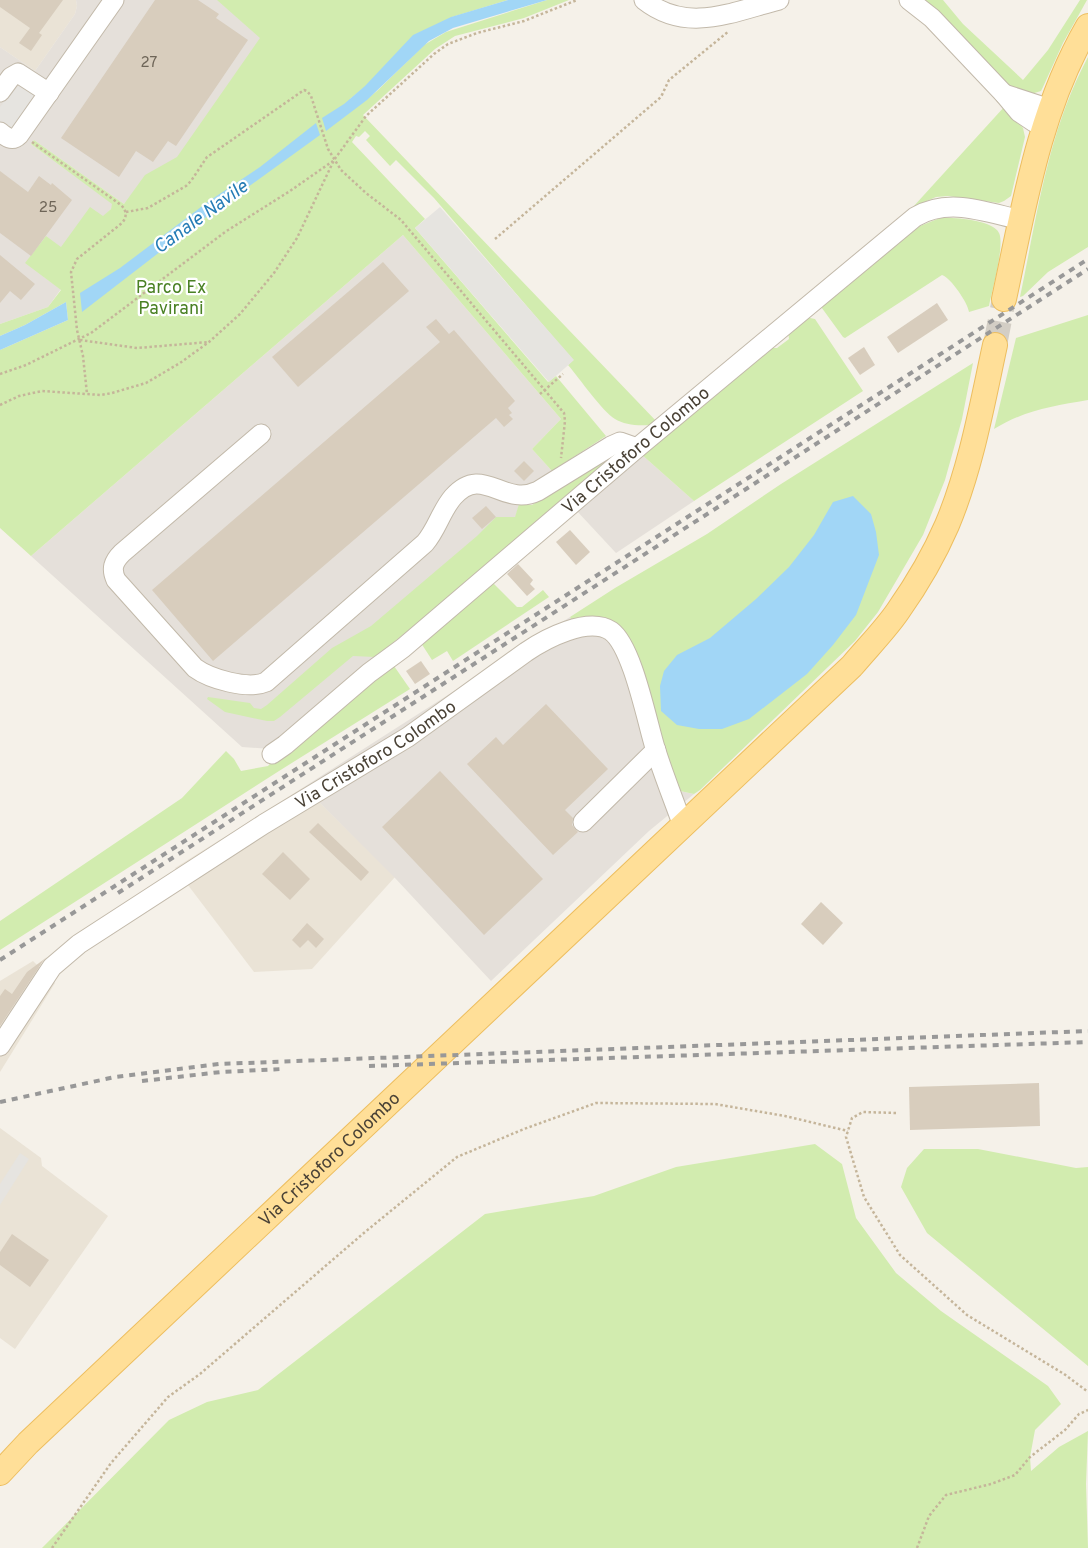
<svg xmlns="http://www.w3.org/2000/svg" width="1088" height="1548" viewBox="0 0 1088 1548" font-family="Overpass,sans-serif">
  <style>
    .residential { fill: #eae3d6 }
    .industrial { fill: #e5e0da }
    .green { fill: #d2ecaf }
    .parking { fill: #e6e4e0 }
    .water { fill: #a1d6f6 }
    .building { fill: #d8cdbd }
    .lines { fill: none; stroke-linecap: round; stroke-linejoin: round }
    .major-tunnel { stroke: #d3cec5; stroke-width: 24; stroke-dasharray: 24 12; stroke-linecap: butt }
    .minor-casing { stroke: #c2b9aa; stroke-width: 21 }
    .major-casing { stroke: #edbe5f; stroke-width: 26 }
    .path { stroke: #c5b59a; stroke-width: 2.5; stroke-dasharray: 2.5 2.5; stroke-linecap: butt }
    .minor { stroke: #fff; stroke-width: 19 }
    .major { stroke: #ffdf98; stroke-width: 24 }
    .rail { stroke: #989898; stroke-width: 4; stroke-dasharray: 6 6; stroke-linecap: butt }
    .labels { text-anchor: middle; stroke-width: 4.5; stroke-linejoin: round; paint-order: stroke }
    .number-label { font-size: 15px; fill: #6e6558 }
    .park-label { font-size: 18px; fill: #4a8124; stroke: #fff }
    .street-label { font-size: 18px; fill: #4a4236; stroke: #fff }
    .water-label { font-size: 19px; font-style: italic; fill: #257cb6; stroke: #fff }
  </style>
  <rect width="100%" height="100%" fill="#f5f1e9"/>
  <!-- residential -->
  <g class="residential">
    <polygon points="0,0 76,0 77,6 75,14 35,71 0,47"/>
    <polygon points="304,787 395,877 312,969 254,972 175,868"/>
    <polygon points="33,961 55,983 0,1072 0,981"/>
    <polygon points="0,1128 41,1158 42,1166 108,1216 15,1349 0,1338"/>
  </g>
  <!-- industrial -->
  <g class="industrial">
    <polygon points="76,0 313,0 202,150 124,204 34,140 31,144 113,204 111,209 44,277 61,289 48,307 0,324 0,47 35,71 75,14 77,6"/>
    <polygon points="403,235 561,419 532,449 552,471 525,486 504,554 375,657 270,749 242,747 31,556"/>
    <polygon points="641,454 694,501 616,553 576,510"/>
    <polygon points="570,617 575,625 612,625 680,791 694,794 649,831 491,981 395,878 304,787"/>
  </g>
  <!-- green -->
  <g class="green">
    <path d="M217,0H508L452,17L350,99L357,107L377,91L424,45L446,32L547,0H569L524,18L455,36L435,49L363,115L658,423C647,427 626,426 615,419C602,411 580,379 568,365L573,360L434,198L396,160L390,166L366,140L370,136L365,131L359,137L356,136L352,142L425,219L415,228L548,382L556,376L606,436L552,471L532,449L561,419L403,235L31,556L0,528V350L68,320L66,302L25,325L0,336V324L48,307L61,290L25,263L46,236L61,247L90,207L103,216L111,209L112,204L31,144L34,140L124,204L145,175L177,157L260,38Z"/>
    <polygon points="922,0 943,0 963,24 1023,80 1048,50 1080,0 1087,0 1063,43 1043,87 1041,91 1031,94 1011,90"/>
    <path d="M1088,57V247L1048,272L1023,296L1020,297C1037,216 1048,131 1088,57Z"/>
    <polygon points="1005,106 1023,128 1025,137 1011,196 1004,201 999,203 948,196 936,197 913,207"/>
    <path d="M940,218C953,217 993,220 999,233C1005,245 992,291 989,306L969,312C968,303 951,278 942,275L845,338L843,337L819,304L920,226Z"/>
    <path d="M1088,315V400C1053,406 1025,410 994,429L1016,338Z"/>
    <polygon points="805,317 815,319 863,391 694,501 641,454 767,348 777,348 789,339 788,330"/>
    <polygon points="973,363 962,419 945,480 923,535 878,612 855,641 700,790 694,794 680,791 676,784 624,638 575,625 570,617 615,588 707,534 781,484"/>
    <polygon points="614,451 620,452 504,554 375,657 353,656 280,717 274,721 267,721 225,712 207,699 208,697 250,703 254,708 261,709 267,705 332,648 371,626 477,536 496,517 515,517 519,504 532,505"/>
    <polygon points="492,582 517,607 522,607 543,590 549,597 453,661 447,651 432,660 421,643"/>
    <polygon points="394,666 410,689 279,771 0,950 0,921 182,798 226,751 234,759 241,771 268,766 274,759"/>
    <polygon points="815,1144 842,1164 856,1218 896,1273 941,1311 1048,1386 1061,1404 1035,1430 1030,1457 1031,1471 1059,1447 1088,1431 1086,1484 1088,1548 42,1548 169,1420 207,1402 258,1390 485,1214 594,1196 676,1167"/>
    <polygon points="924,1149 978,1149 1076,1168 1088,1167 1088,1366 927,1233 901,1187 907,1168"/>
  </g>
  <!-- parking -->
  <g class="parking">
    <polygon points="18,82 36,95 11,130 0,122 0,107"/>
    <polygon points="440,207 574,360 549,382 415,228"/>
    <polygon points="20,1153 29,1159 0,1205 0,1184"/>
  </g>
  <!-- water -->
  <g class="water">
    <polygon points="508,0 547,0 453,28 429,41 367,100 326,131 322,118 344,104 365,86 413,35 451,17"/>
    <polygon points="316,123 320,135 187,231 82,312 80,293 120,268 209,201 260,167"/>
    <polygon points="66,302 68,320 0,350 0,336 25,325"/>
    <polygon points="853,496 871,514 876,532 879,555 856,615 833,645 807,674 749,719 722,729 699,729 677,725 661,711 660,686 664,671 677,655 710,638 756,599 789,567 814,535 833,502"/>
  </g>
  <!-- building -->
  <g class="building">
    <polygon points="0,0 63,0 39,33 42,35 31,51 19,43 30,28 0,7"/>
    <polygon points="155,0 198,0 219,14 216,18 248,40 176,146 168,141 153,162 136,151 119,177 61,138"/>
    <polygon points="0,171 28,192 39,176 51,185 52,183 72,200 31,256 0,233"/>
    <polygon points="0,255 35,284 21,300 10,291 0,303"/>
    <polygon points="383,262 409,291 298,387 272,357"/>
    <polygon points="937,303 948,320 898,353 887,337"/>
    <polygon points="436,319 449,334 454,330 515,401 508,408 512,413 509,415 513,419 504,427 496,418 213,661 152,590 440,342 426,327"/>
    <polygon points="864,347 875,365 860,375 848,358"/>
    <polygon points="524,461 534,471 524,481 514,471"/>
    <polygon points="486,506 496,517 482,529 472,518"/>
    <polygon points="570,530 590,552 576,565 556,542"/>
    <polygon points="518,564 533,580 530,584 535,589 527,596 507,574"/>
    <polygon points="421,661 430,674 415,684 406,671"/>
    <polygon points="546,704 608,769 565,810 573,818 572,825 578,832 553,855 467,764 496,737 503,745"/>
    <polygon points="440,771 543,879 484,935 382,827"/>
    <polygon points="318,823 369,872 361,881 309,832"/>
    <polygon points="283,852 310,879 290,900 262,874"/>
    <polygon points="821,902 843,923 823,945 801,924"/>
    <polygon points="307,923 324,939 316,948 308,940 300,948 292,940"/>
    <polygon points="47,957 43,961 0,1026 0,996 5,989 12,994 27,972"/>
    <polygon points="1039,1083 1040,1126 910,1130 909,1087"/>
    <polygon points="12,1234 49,1260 30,1287 0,1265 0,1252"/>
  </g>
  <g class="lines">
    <!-- major-tunnel -->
    <polyline class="major-tunnel" points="995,345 1004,299"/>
    <!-- minor casing -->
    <g class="minor-casing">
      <g id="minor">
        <path d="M644,0C687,34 732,12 779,0"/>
        <polyline points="909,0 932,18 1004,94 1019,112 1034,122 1044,127"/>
        <polyline points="0,92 11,77 18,73 49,93"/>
        <polyline points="1004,94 1050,109"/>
        <path d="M0,132C6,137 12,142 19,135L114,0"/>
        <path d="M261,434L122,553C113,562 111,569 116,580L195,668C210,679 248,690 266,682L425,543C437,529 441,511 453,497C483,463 503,508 538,491L611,446L620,442L637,448"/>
        <path id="s1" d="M272,754L285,745L369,673L403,648L637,448L915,217C949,197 985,212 1021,220"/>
        <polyline points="583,822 656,750"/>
        <path id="s2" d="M0,1046L52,967L79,944L264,824L408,737L526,652C545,639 588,616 611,631C633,647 647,723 656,751C664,776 674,801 683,826"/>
      </g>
    </g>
    <!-- major casing -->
    <g class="major-casing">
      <g id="major">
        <path d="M1004,299C1024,206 1039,110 1088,26"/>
        <path id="s3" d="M0,1473L28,1443L852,666C867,648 885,630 898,611C917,584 934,555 947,525C971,468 982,405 995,345"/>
      </g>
    </g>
    <!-- path -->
    <g class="path">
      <path d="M32,142L121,205C127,211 127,217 122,223L77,259L71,272L77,330L83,356L87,394"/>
      <polyline points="126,212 148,208 186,186 191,181 207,157 213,153 304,90 307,91 311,96 328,149 341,170 366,193 401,220 564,413 565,421 561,458"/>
      <polyline points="495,239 661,97 669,80 729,31"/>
      <polyline points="80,340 137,348 209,342"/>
      <polyline points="0,374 26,365 91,333 225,232 290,191 333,161"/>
      <polyline points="540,394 563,374"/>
      <polyline points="0,405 19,396 42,391 101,395 112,393 146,383 180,363 209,342 240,314 274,273 297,238 334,160 366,116 434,54 448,44 477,33 524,21 577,0"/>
      <polyline points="896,1113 863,1112 852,1118 846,1137 864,1197 900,1255 967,1315 1064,1374 1088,1392"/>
      <polyline points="52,1548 111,1463 168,1397 200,1374 365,1232 457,1157 524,1129 596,1103 715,1104 785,1116 848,1131"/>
      <polyline points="917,1548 929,1516 946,1495 991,1484 1015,1475 1030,1457 1065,1430 1079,1414 1088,1410"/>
    </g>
    <!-- minor -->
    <use href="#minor" class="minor"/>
    <!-- major -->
    <use href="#major" class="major"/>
    <!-- rail -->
    <g class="rail">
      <polyline points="118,893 1088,269"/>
      <polyline points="0,960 1088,259"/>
      <polyline points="369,1066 1088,1042"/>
      <polyline points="142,1081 221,1072 282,1069"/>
      <polyline points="0,1102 115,1077 219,1064 1088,1031"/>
    </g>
  </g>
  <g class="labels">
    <!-- number labels -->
    <g class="number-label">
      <text x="149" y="67">27</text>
      <text x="48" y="212">25</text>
    </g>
    <!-- park labels -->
    <g class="park-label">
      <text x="171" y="293">Parco Ex<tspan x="171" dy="21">Pavirani</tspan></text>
    </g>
    <!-- street labels -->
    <g class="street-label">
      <text dy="6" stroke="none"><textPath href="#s1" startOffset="474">Via Cristoforo Colombo</textPath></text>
      <text dy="6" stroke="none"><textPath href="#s2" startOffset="482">Via Cristoforo Colombo</textPath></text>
      <text dy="6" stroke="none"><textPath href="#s3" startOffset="455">Via Cristoforo Colombo</textPath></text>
    </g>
    <!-- water labels -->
    <g class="water-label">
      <text transform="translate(200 216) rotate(-36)" y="7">Canale Navile</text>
    </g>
  </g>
</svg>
